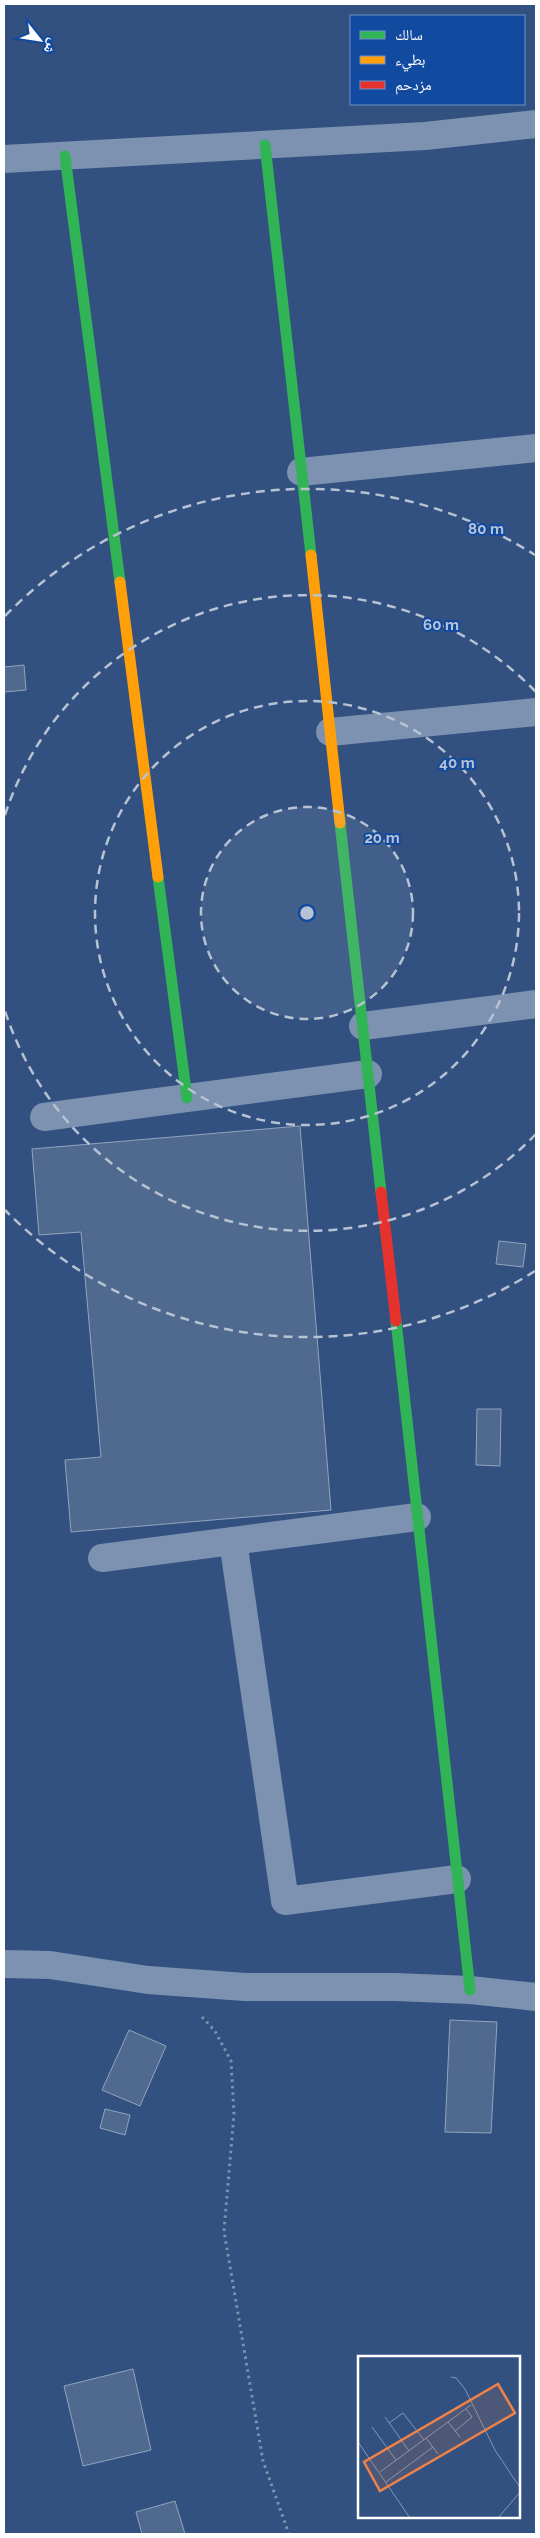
<svg xmlns="http://www.w3.org/2000/svg" width="540" height="2538" viewBox="0 0 540 2538" font-family="Raleway,'Noto Naskh Arabic',sans-serif">
  <style>
    .building { fill: #50698e; stroke: #92a4be }
    .lines { fill: none; stroke-linecap: round; stroke-linejoin: round }
    .path { stroke: #7d92b0; stroke-width: 3; stroke-dasharray: 2.5 4; stroke-linecap: butt }
    .street { stroke: #7d92b0; stroke-width: 28 }
    .fast { stroke: #30b455; stroke-width: 11 }
    .slow { stroke: #ff9f0a; stroke-width: 11 }
    .jam { stroke: #e5322d; stroke-width: 11 }
    .ring { fill: none; stroke: #b7c2d3; stroke-width: 2.5; stroke-dasharray: 9 6 }
    .inset-road { fill: none; stroke: #8497b3; stroke-width: 1 }
    .view { fill: #ee8249; fill-opacity: 0.15; stroke: #ee8249; stroke-width: 2.5 }
    .inset-edge { fill: none; stroke: #fff; stroke-width: 2.5 }
    .centre { fill: #b7c2d3; stroke: #124aa0; stroke-width: 2.5 }
    .ring-label { font-size: 15px; text-anchor: middle; font-weight: bold; fill: #b7c2d3; stroke: #124aa0; stroke-width: 4; stroke-linejoin: round; paint-order: stroke }
  </style>
  <rect width="100%" height="100%" fill="#325180"/>
  <!-- building -->
  <g class="building">
    <polygon points="24,665 26,690 4,692 4,667"/>
    <polygon points="300,1126 331,1510 71,1532 65,1460 101,1457 81,1232 39,1235 32,1149"/>
    <polygon points="499,1241 526,1244 523,1267 496,1264"/>
    <polygon points="477,1409 501,1409 500,1466 476,1465"/>
    <polygon points="450,2020 497,2022 491,2133 445,2132"/>
    <polygon points="129,2030 166,2046 140,2106 102,2090"/>
    <polygon points="105,2109 130,2115 125,2135 100,2128"/>
    <polygon points="133,2369 151,2450 83,2466 64,2386"/>
    <polygon points="175,2501 185,2534 142,2534 136,2512"/>
  </g>
  <g class="lines">
    <!-- path -->
    <polyline class="path" points="202,2017 215,2031 231,2061 234,2114 224,2231 263,2461 289,2534"/>
    <!-- street -->
    <g class="street">
      <polyline points="4,159 425,136 536,124"/>
      <polyline points="301,472 536,448"/>
      <polyline points="330,732 536,712"/>
      <polyline points="363,1026 536,1004"/>
      <polyline points="44,1117 368,1074"/>
      <polyline points="233,1541 285,1901 457,1879"/>
      <polyline points="102,1558 417,1517"/>
      <polyline points="4,1964 50,1965 148,1980 245,1987 395,1987 470,1990 536,1997"/>
    </g>
    <!-- fast -->
    <g class="fast">
      <polyline points="265,145 311,555"/>
      <polyline points="65,156 120,582"/>
      <polyline points="340,823 381,1192"/>
      <polyline points="158,877 187,1098"/>
      <polyline points="396,1321 470,1990"/>
    </g>
    <!-- slow -->
    <g class="slow">
      <polyline points="311,555 340,823"/>
      <polyline points="120,582 158,877"/>
    </g>
    <!-- jam -->
    <polyline class="jam" points="381,1192 396,1321"/>
  </g>
  <!-- distance rings -->
  <circle cx="307" cy="913" r="106" fill="#b7c2d3" fill-opacity=".12"/>
  <g class="ring">
    <circle cx="307" cy="913" r="106"/>
    <circle cx="307" cy="913" r="212"/>
    <path d="M536 1134A318 318 0 0 1 5 1011M5 815A318 318 0 0 1 536 692"/>
    <path d="M535 1271A424 424 0 0 1 5 1210M5 616A424 424 0 0 1 535 555"/>
  </g>
  <!-- overview -->
  <g transform="translate(358 2356)">
    <rect width="162" height="162" fill="#325180"/>
    <path class="inset-road" d="M93,21L98,22L107,33L137,94L163,133M27,61L51,95M90,66L102,81M31,67L45,57L66,84M14,71L38,104M97,75L114,61L108,53M68,82L80,98M0,86L52,162M22,116L113,49M28,126L75,91M140,162L163,135"/>
    <path class="view" d="M140,28L157,57L22,135L6,106Z"/>
    <rect width="162" height="162" class="inset-edge"/>
  </g>
  <circle cx="307" cy="913" r="8" class="centre"/>
  <g class="ring-label">
    <text x="486" y="534">80 m</text>
    <text x="441" y="630">60 m</text>
    <text x="457" y="768">40 m</text>
    <text x="382" y="843">20 m</text>
  </g>
  <!-- border -->
  <rect width="540" height="2538" fill="none" stroke="#ffffff" stroke-width="10"/>
  <!-- legend -->
  <rect x="350" y="15" width="175" height="90" fill="#124aa0" stroke="#7192c6"/>
  <rect x="360" y="31" width="25" height="8" fill="#30b455" stroke="#7192c6"/>
  <text x="395" y="40" font-size="15" fill="#ffffff">سالك</text>
  <rect x="360" y="56" width="25" height="8" fill="#ff9f0a" stroke="#7192c6"/>
  <text x="395" y="65" font-size="15" fill="#ffffff">بطيء</text>
  <rect x="360" y="81" width="25" height="8" fill="#e5322d" stroke="#7192c6"/>
  <text x="395" y="90" font-size="15" fill="#ffffff">مزدحم</text>
  <!-- north arrow -->
  <g transform="translate(40 40) rotate(120)" stroke="#124aa0" stroke-width="4" paint-order="stroke">
  <path d="M0-4L9 19L0 12L-9 19Z" fill="#ffffff"/>
  <text y="-8" font-size="14" font-weight="bold" text-anchor="middle" fill="#ffffff">ش</text>
  </g>
</svg>
